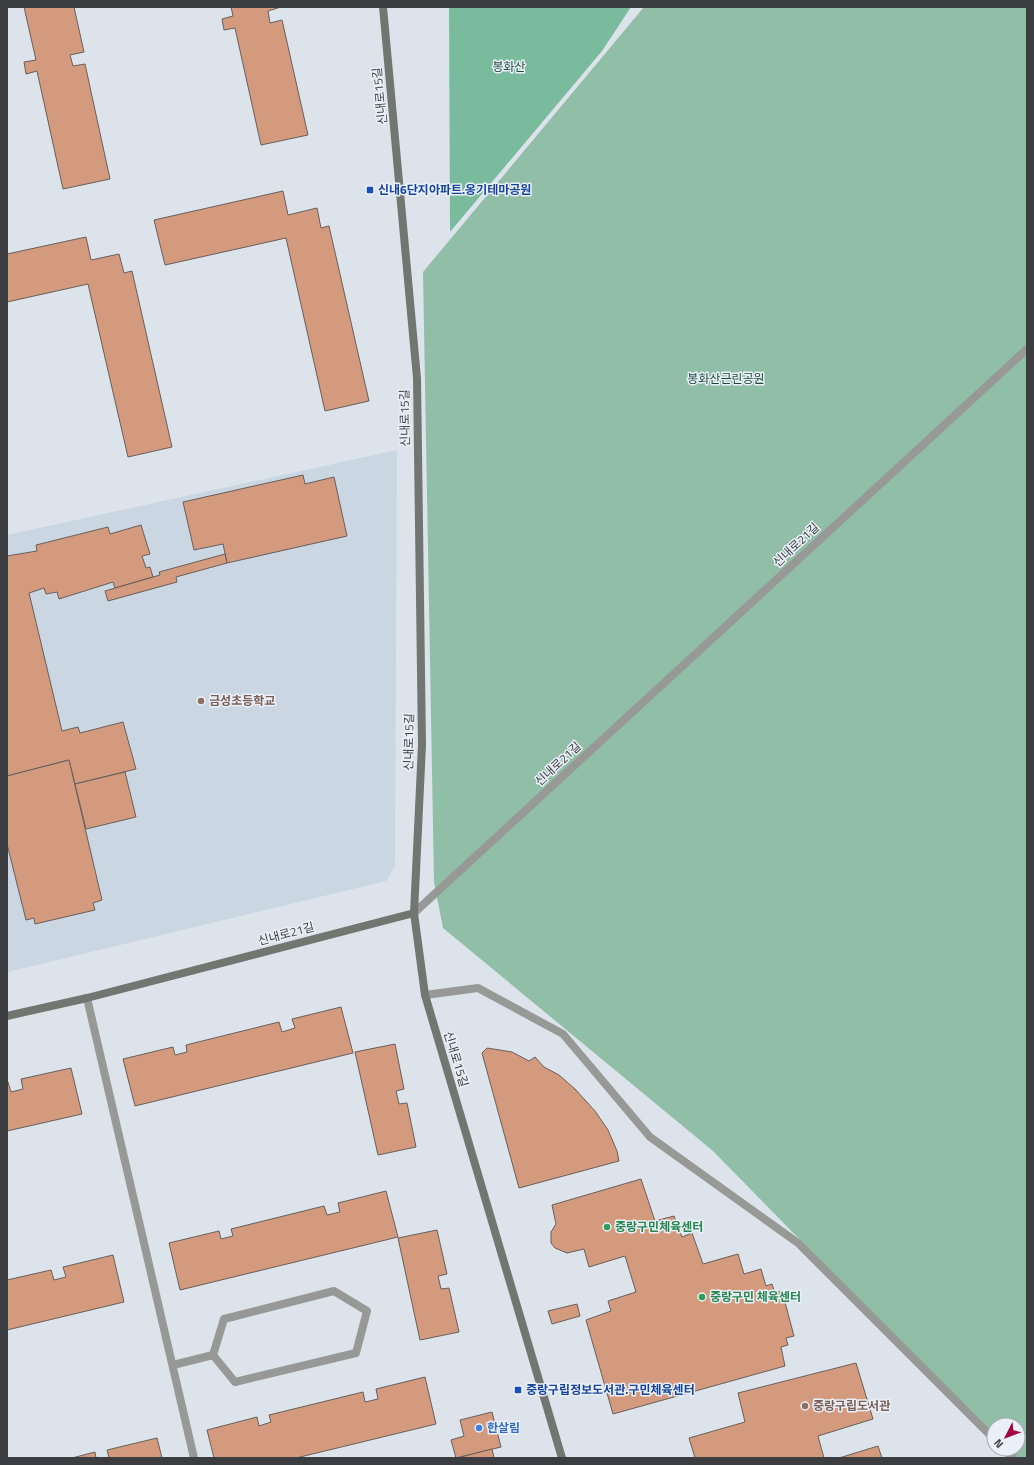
<svg xmlns="http://www.w3.org/2000/svg" width="1034" height="1465" viewBox="0 0 1034 1465" font-family="'Titillium Web','Noto Sans KR',sans-serif">
  <style>
    .built { fill: #cbd6e3 }
    .green { fill: #90bea7 }
    .forest { fill: #7bbb9d }
    .building { fill: #d39a7e; stroke: #675f5b }
    .lines { fill: none; stroke-linecap: round; stroke-linejoin: round }
    .lane { stroke: #979996; stroke-width: 8 }
    .street { stroke: #979996; stroke-width: 8 }
    .secondary { stroke: #727671; stroke-width: 8 }
    .transit-dot { fill: #1a4fb4; stroke: #ebf0f8; stroke-width: 1.5 }
    .education-dot { fill: #8d6e63; stroke: #ebf0f8; stroke-width: 1.5 }
    .leisure-dot { fill: #2e9e5b; stroke: #ebf0f8; stroke-width: 1.5 }
    .shop-dot { fill: #3f7fe0; stroke: #ebf0f8; stroke-width: 1.5 }
    .labels { text-anchor: middle; stroke-width: 3; stroke-linejoin: round; paint-order: stroke }
    .park-label { font-size: 12px; fill: #194c37; stroke: #ebf0f8 }
    .street-label { font-size: 12px; fill: #3b3d40; stroke: #ebf0f8 }
    .transit-label { font-size: 12px; font-weight: bold; fill: #164399; stroke: #ebf0f8; text-anchor: start }
    .education-label { font-size: 12px; font-weight: bold; fill: #785e54; stroke: #ebf0f8; text-anchor: start }
    .leisure-label { font-size: 12px; font-weight: bold; fill: #27864d; stroke: #ebf0f8; text-anchor: start }
    .shop-label { font-size: 12px; font-weight: bold; fill: #366cbe; stroke: #ebf0f8; text-anchor: start }
  </style>
  <rect width="100%" height="100%" fill="#dde3eb"/>
  <!-- built -->
  <polygon class="built" points="397,450 395,866 386,881 8,972 7,535"/>
  <!-- green -->
  <polygon class="green" points="644,7 1027,7 1027,1458 1014,1458 1005,1449 1018,1449 1018,1425 994,1425 994,1438 713,1151 443,928 434,882 423,272"/>
  <!-- forest -->
  <polygon class="forest" points="449,7 631,7 602,51 450,232"/>
  <!-- building -->
  <g class="building">
    <polygon points="24,7 74,7 84,52 70,55 73,66 85,64 110,179 63,189 37,71 26,74 24,62 36,60"/>
    <polygon points="231,7 281,7 268,11 270,23 282,20 308,135 261,145 235,28 224,30 222,19 233,16"/>
    <polygon points="283,191 288,215 317,208 321,228 329,226 369,401 325,411 286,238 165,265 154,220"/>
    <polygon points="86,237 91,260 119,254 124,273 132,271 172,447 128,457 88,284 7,302 7,254"/>
    <polygon points="303,475 305,484 334,477 347,536 227,563 223,544 194,550 183,502"/>
    <polygon points="141,525 150,554 142,556 146,568 150,567 153,577 115,588 113,582 59,599 57,592 46,594 44,588 29,593 62,731 78,727 80,733 123,722 136,769 75,784 69,760 7,776 7,556 37,551 36,545 108,527 110,534"/>
    <polygon points="225,554 227,563 176,577 177,582 108,601 105,591 160,575 159,572"/>
    <polygon points="69,760 102,900 93,903 95,910 35,924 34,918 26,920 7,844 7,776"/>
    <polygon points="125,772 136,817 86,829 75,784"/>
    <polygon points="341,1007 353,1053 135,1106 123,1059 173,1047 175,1055 187,1052 186,1045 279,1022 282,1032 295,1028 292,1019"/>
    <polygon points="395,1044 404,1089 396,1091 399,1104 407,1103 416,1147 378,1155 355,1052"/>
    <polygon points="487,1048 512,1052 529,1061 535,1057 544,1067 559,1075 575,1089 595,1111 608,1130 617,1151 619,1161 519,1188 482,1053"/>
    <polygon points="71,1068 82,1114 7,1131 7,1082 8,1082 11,1092 23,1089 21,1079"/>
    <polygon points="641,1179 655,1221 674,1216 682,1237 692,1233 703,1264 738,1254 744,1274 761,1269 766,1286 772,1284 775,1293 782,1291 794,1336 786,1338 788,1345 781,1347 785,1366 613,1414 586,1320 611,1311 608,1301 636,1292 625,1256 589,1267 584,1249 567,1253 555,1248 551,1243 551,1232 556,1224 552,1205"/>
    <polygon points="386,1191 398,1237 180,1290 169,1243 219,1231 221,1239 233,1236 231,1229 324,1206 327,1215 340,1212 338,1203"/>
    <polygon points="437,1230 447,1274 438,1276 441,1289 449,1288 459,1332 420,1340 398,1238"/>
    <polygon points="113,1255 124,1302 7,1330 7,1280 51,1270 54,1280 66,1277 63,1267"/>
    <polygon points="577,1304 580,1316 552,1324 548,1311"/>
    <polygon points="856,1363 873,1419 818,1436 824,1458 695,1458 689,1438 745,1422 738,1393"/>
    <polygon points="425,1377 436,1424 296,1458 214,1458 207,1430 257,1417 259,1426 271,1422 269,1415 363,1392 365,1402 378,1399 376,1389"/>
    <polygon points="492,1412 501,1447 456,1458 451,1440 464,1436 460,1420"/>
    <polygon points="157,1438 162,1458 109,1458 107,1450"/>
    <polygon points="878,1446 882,1458 839,1458"/>
    <polygon points="492,1449 494,1458 457,1458"/>
    <polygon points="95,1452 96,1458 72,1458"/>
  </g>
  <g class="lines">
    <!-- lane -->
    <polyline class="lane" points="173,1365 213,1355 235,1382 356,1353 367,1311 334,1291 224,1319 213,1355"/>
    <!-- street -->
    <g class="street">
      <polyline points="414,913 1027,349"/>
      <polyline points="425,995 478,988 563,1034 650,1137 798,1243 994,1439"/>
      <polyline points="87,998 194,1458"/>
      <polyline points="1004,1449 1013,1458"/>
    </g>
    <!-- secondary -->
    <g class="secondary">
      <polyline points="383,7 417,378 422,745 414,913 425,995 562,1458"/>
      <polyline points="7,1016 87,998 414,913"/>
    </g>
  </g>
  <!-- markers -->
  <g class="transit-dot">
    <rect x="366" y="186" width="8" height="8" rx="2"/>
    <rect x="514" y="1386" width="8" height="8" rx="2"/>
  </g>
  <g class="education-dot">
    <circle cx="201" cy="701" r="4"/>
    <circle cx="805" cy="1406" r="4"/>
  </g>
  <g class="leisure-dot">
    <circle cx="607" cy="1227" r="4"/>
    <circle cx="702" cy="1297" r="4"/>
  </g>
  <circle class="shop-dot" cx="479" cy="1428" r="4"/>
  <g class="labels">
    <!-- park labels -->
    <g class="park-label">
      <text x="509" y="71">봉화산</text>
      <text x="726" y="383">봉화산근린공원</text>
    </g>
    <!-- street labels -->
    <g class="street-label">
      <text transform="translate(380 96) rotate(-96)" y="4">신내로15길</text>
      <text transform="translate(405 418) rotate(-91)" y="4">신내로15길</text>
      <text transform="translate(796 545) rotate(-43)" y="4">신내로21길</text>
      <text transform="translate(409 742) rotate(-89)" y="4">신내로15길</text>
      <text transform="translate(558 764) rotate(-43)" y="4">신내로21길</text>
      <text transform="translate(286 934) rotate(-15)" y="4">신내로21길</text>
      <text transform="translate(456 1059) rotate(73)" y="4">신내로15길</text>
    </g>
    <!-- transit labels -->
    <g class="transit-label">
      <text x="378" y="194">신내6단지아파트.옹기테마공원</text>
      <text x="526" y="1394">중랑구립정보도서관.구민체육센터</text>
    </g>
    <!-- education labels -->
    <g class="education-label">
      <text x="209" y="705">금성초등학교</text>
      <text x="813" y="1410">중랑구립도서관</text>
    </g>
    <!-- leisure labels -->
    <g class="leisure-label">
      <text x="615" y="1231">중랑구민체육센터</text>
      <text x="710" y="1301">중랑구민 체육센터</text>
    </g>
    <!-- shop labels -->
    <g class="shop-label">
      <text x="487" y="1432">한살림</text>
    </g>
  </g>
  <!-- border -->
  <rect width="1034" height="1465" fill="none" stroke="#3b3d40" stroke-width="16"/>
  <!-- north arrow -->
  <g transform="translate(1006 1437) rotate(228)"><circle r="19" fill="#ebf0f8" stroke="#a5a8ae"/>
  <path d="M0-3L7 15L0 10L-7 15Z" fill="#a20541"/>
  <text y="-6" font-size="11" font-weight="bold" text-anchor="middle" fill="#3b3d40">N</text>
  </g>
</svg>
